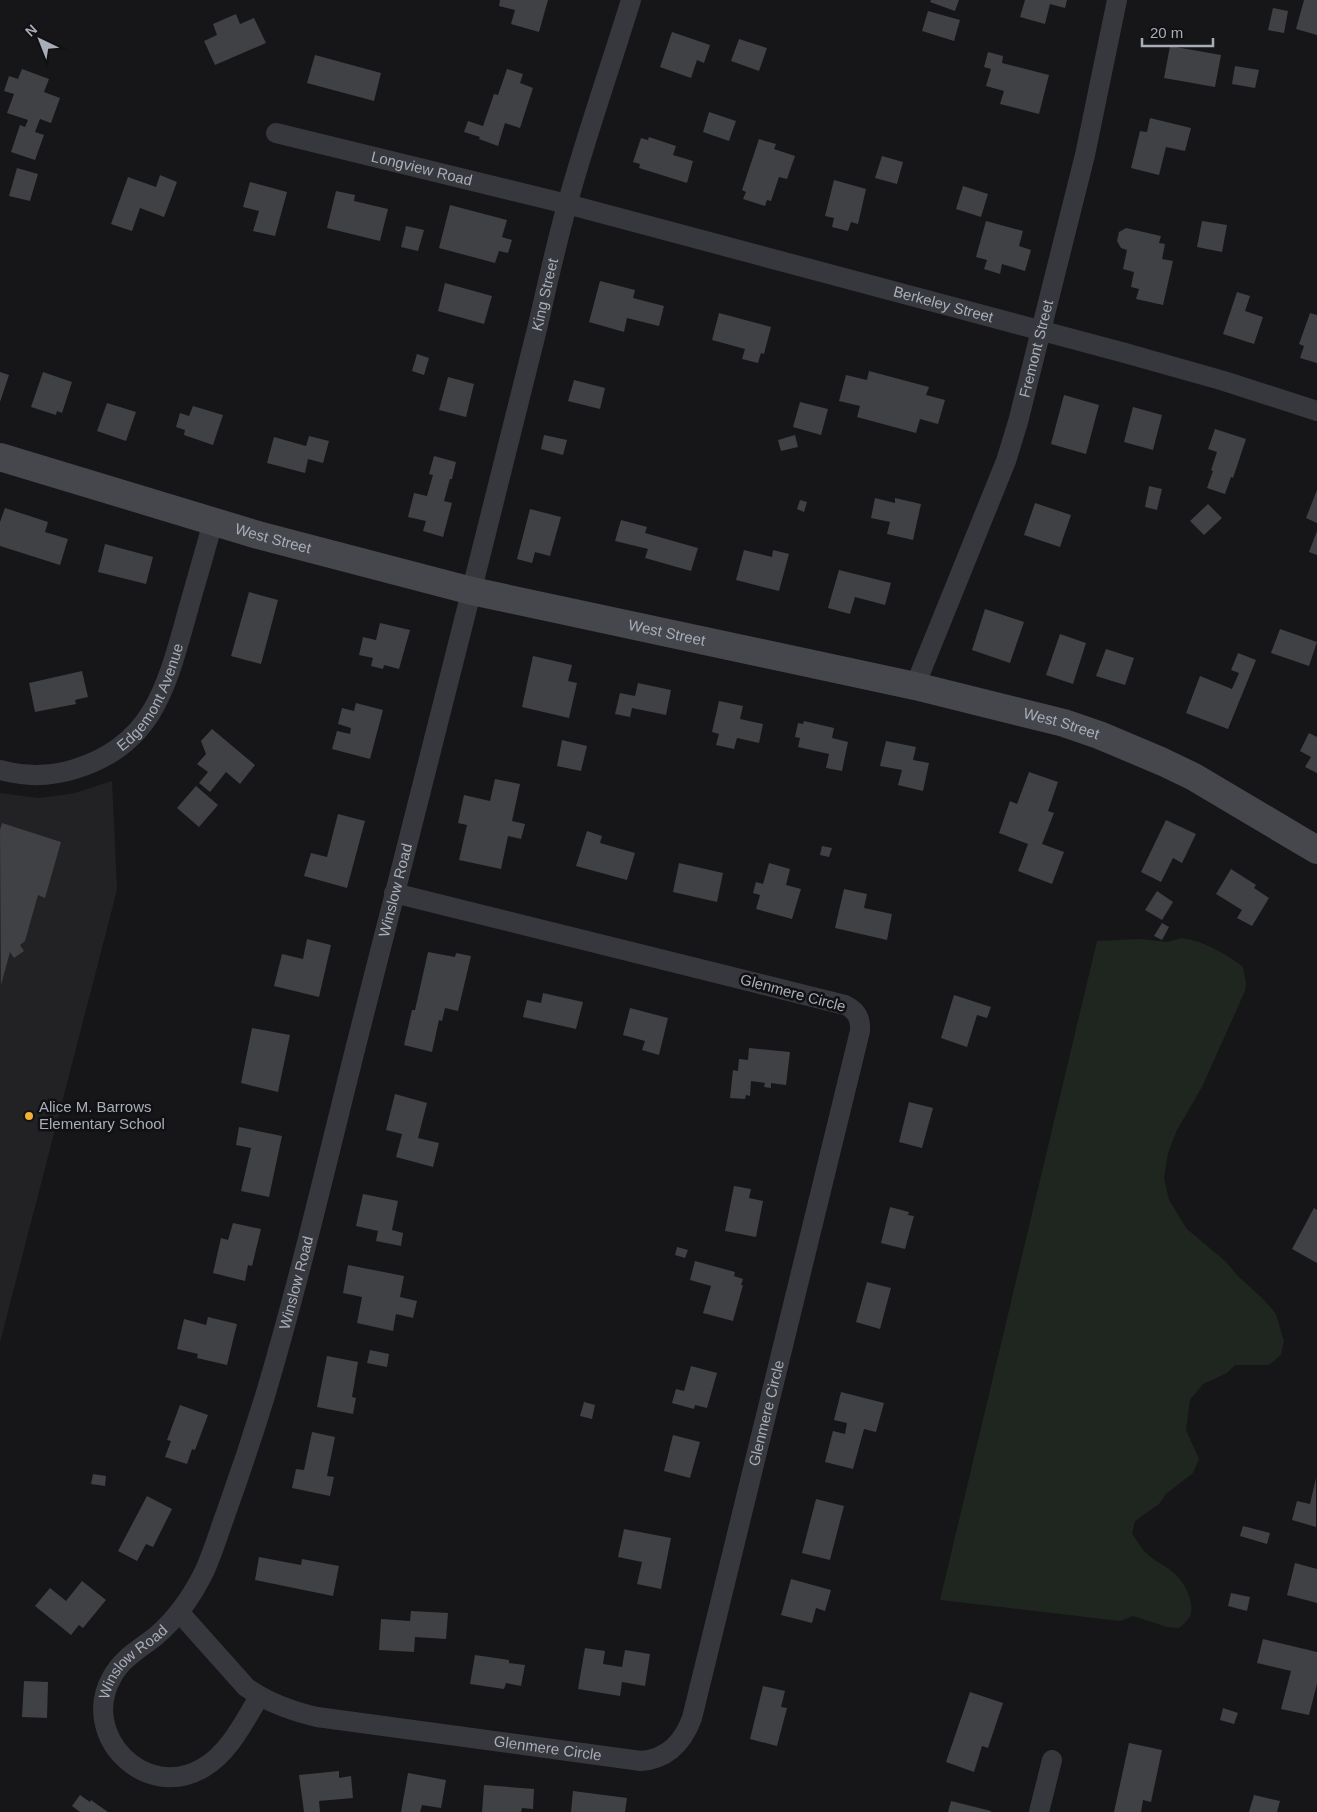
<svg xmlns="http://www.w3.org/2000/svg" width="1317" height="1812" viewBox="0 0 1317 1812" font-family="Arial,sans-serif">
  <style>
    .built { fill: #222225 }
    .green { fill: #1e261f }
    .building { fill: #404145 }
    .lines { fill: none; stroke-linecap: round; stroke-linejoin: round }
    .street { stroke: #37383d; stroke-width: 20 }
    .secondary { stroke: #45474d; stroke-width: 28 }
    .poi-dot { fill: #f2b134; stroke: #111113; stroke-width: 2 }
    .labels { text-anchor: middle; stroke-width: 5; stroke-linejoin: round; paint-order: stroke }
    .street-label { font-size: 15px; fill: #a8adb8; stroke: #111113 }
    .poi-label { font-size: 15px; fill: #a8adb8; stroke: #111113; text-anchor: start }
  </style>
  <rect width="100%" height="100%" fill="#161618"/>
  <!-- built -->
  <polygon class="built" points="112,781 117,890 0,1342 0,793 38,798 55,796 75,793"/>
  <!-- green -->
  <path class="green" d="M1181,938C1204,941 1225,953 1243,967L1246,983L1245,991L1202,1087L1177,1130L1168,1153L1164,1178L1169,1200L1187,1229L1225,1261L1238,1276L1264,1300L1276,1314L1284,1341L1281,1355L1269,1365H1235L1227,1373L1203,1384L1190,1400L1186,1430L1199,1459L1193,1473L1166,1494L1159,1504L1135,1521L1132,1534C1137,1540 1141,1548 1146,1553C1153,1560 1161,1563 1169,1569C1181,1577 1194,1597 1191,1613C1190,1619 1184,1624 1179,1628L1167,1627L1133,1616L1120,1621L940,1600L1097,941L1141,939L1167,942Z"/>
  <!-- building -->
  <g class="building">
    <polygon points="500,0 548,0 539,32 511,24 515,10 499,6"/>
    <polygon points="931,0 959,0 955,11 930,2"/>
    <polygon points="1025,0 1067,0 1065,8 1050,4 1045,24 1020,17"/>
    <polygon points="1304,0 1317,0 1317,35 1296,29"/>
    <polygon points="1273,8 1288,11 1284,33 1268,30"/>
    <polygon points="928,11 960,20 954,41 922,31"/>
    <polygon points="236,14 240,24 254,18 266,43 215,65 204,41 217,35 213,24"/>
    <polygon points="672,32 710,45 704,63 697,60 691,78 660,67"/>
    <polygon points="739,39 767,48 759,71 731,61"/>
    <polygon points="1170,46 1221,55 1215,87 1164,78"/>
    <polygon points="988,52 1003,56 1002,63 1049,75 1039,114 1000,104 1004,91 986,86 991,69 984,67"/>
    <polygon points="315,55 381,73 374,101 307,83"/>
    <polygon points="1235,66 1259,70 1255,88 1232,84"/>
    <polygon points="22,69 49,79 44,92 60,98 51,123 40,119 35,132 44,135 35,160 11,152 20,125 25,127 28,120 7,113 14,94 4,91 9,76 18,79"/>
    <polygon points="507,69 523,74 520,83 533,88 520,128 505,123 498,146 479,139 480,137 464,132 468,121 483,126 494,94 498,95"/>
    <polygon points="709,112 736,121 729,141 703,132"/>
    <polygon points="1150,118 1191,128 1185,151 1166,147 1159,175 1131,168 1140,131 1147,132"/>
    <polygon points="649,137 676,146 673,155 693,161 687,183 639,168 640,164 633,162 641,138 648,140"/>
    <polygon points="759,139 776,144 774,149 795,156 787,179 779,177 771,201 767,200 765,206 743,199 746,192 742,190"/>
    <polygon points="882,156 903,162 897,184 875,178"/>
    <polygon points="17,168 38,174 30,201 9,196"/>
    <polygon points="160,175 177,182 164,217 140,208 132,231 111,224 128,177 156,187"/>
    <polygon points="834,180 866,189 858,224 851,222 848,231 832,227 834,218 825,216"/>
    <polygon points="250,182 287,192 275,236 253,231 259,211 243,207"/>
    <polygon points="963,186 988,194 981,217 956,209"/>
    <polygon points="336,191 355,195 354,201 388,209 380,241 327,228"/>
    <polygon points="450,205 507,220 502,237 512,240 508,253 499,251 495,263 439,248"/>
    <polygon points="986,221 1023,231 1019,246 1031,250 1025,271 1002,264 1000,274 984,269 987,260 976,257"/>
    <polygon points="1202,221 1227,225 1222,252 1197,247"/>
    <polygon points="406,226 424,230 418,251 401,247"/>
    <polygon points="1126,228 1161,236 1159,243 1165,244 1162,259 1173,261 1163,305 1136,299 1139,289 1131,287 1134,272 1123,269 1127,250 1121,248 1117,241 1119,232"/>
    <polygon points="600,281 635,290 633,298 664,306 659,326 627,318 624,332 589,322"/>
    <polygon points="445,283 492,296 484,324 438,311"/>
    <polygon points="1237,292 1250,296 1245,311 1263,317 1254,344 1223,334"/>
    <polygon points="719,313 771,327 764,354 761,353 758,363 742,359 745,349 712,340"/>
    <polygon points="1310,313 1317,315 1317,363 1300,358 1304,346 1299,344"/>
    <polygon points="417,354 429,358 424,375 412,371"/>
    <polygon points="869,371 929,387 926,395 945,400 938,424 920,419 916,433 857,417 860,406 839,401 846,375 867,380"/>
    <polygon points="0,372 9,375 0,402"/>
    <polygon points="43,372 72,382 62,413 57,411 56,415 31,407"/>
    <polygon points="448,377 474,384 466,417 439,410"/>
    <polygon points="574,380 605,388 600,409 568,401"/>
    <polygon points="1064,395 1099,405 1086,454 1051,444"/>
    <polygon points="800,402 828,409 821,435 793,427"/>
    <polygon points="107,403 136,412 126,441 97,431"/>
    <polygon points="193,406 223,415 213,445 184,435 185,430 176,427 180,413 189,416"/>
    <polygon points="1133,407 1162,415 1153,450 1124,442"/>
    <polygon points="1215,429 1246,439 1233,478 1231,477 1225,494 1207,488 1213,471 1211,470 1217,452 1208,449"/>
    <polygon points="544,435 567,440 563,455 541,449"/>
    <polygon points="795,435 798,447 781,451 778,440"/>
    <polygon points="309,436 329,441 323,463 308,459 305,473 267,463 274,437 306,446"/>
    <polygon points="434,456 456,462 452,479 450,479 444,501 452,503 443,537 423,531 426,521 408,517 414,493 427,496 433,475 429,474"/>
    <polygon points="1149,486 1162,489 1157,510 1145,507"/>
    <polygon points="1317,490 1317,523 1306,518"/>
    <polygon points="875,498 895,503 895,498 921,504 913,540 887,534 890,522 871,518"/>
    <polygon points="800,500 807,502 804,512 797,509"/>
    <polygon points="1035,503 1071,515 1060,547 1024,535"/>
    <polygon points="1208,504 1222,518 1204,535 1190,521"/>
    <polygon points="5,508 48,522 45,532 68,539 60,565 0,546 0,522"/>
    <polygon points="530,509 561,517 550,556 535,552 532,563 517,559"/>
    <polygon points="621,520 647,527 645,533 698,548 691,571 645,558 648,549 615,541"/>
    <polygon points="1317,531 1317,555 1309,552"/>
    <polygon points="105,544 153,557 146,584 98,572"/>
    <polygon points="744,550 772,557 773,550 789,554 779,591 736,580"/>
    <polygon points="839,570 891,583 885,605 855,597 850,614 828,608"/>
    <polygon points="249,592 278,600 261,664 231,656"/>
    <polygon points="985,609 1024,622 1010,663 972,650"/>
    <polygon points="380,623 410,630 399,669 384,665 383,669 371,666 373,658 359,655 363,637 376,640"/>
    <polygon points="1280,629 1317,642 1309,666 1271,653"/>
    <polygon points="1060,634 1086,643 1073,684 1046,675"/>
    <polygon points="1106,649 1134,658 1125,685 1096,676"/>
    <polygon points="1238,653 1256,660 1228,729 1186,713 1200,676 1232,689 1239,673 1231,670"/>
    <polygon points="533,656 572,665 568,681 577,683 569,718 522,707"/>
    <polygon points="82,671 88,697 75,700 76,704 35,712 29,683"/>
    <polygon points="638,683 671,690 666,715 632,708 630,717 615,714 620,693 635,696"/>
    <polygon points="719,701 743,706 740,719 763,724 759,743 737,738 734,749 716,745 719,734 712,732"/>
    <polygon points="356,703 383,710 370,759 332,749 337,731 350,734 351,728 338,724 342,708 354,711"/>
    <polygon points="804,721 834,728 832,738 848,742 842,771 826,768 829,754 798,747 800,738 795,737 798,723 803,724"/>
    <polygon points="212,729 255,765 240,784 226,772 210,792 199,783 208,772 197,764 206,754 201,741"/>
    <polygon points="1309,733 1317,737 1317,773 1305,767 1311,757 1300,751"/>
    <polygon points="562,740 587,746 581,771 557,766"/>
    <polygon points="886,741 916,747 913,760 929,763 923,791 898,785 902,770 880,766"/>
    <polygon points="1029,772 1058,782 1048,811 1054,813 1042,844 1064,852 1052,884 1018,871 1028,844 999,833 1010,801 1017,804"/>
    <polygon points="495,779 520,784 512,821 525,824 521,839 508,836 501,869 459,860 467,825 458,823 464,795 490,801"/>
    <polygon points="196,786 218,805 199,827 177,808"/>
    <polygon points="338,814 365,821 347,888 304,876 311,853 327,857"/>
    <polygon points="1166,820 1196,834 1182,863 1173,858 1161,882 1141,872"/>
    <polygon points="2,823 61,842 45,898 38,895 25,941 20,945 24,951 14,958 10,952 1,985 0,830"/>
    <polygon points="587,831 602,836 600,843 635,853 627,880 576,866"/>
    <polygon points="822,846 832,848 829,857 820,855"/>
    <polygon points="679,863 723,873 717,902 673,892"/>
    <polygon points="769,863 790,869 786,885 801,889 792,919 756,909 760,895 753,893 756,882 763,884"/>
    <polygon points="1231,869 1256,885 1254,888 1269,898 1252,926 1237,918 1242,910 1216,894"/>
    <polygon points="844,889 867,894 864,908 892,914 887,940 835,928"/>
    <polygon points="1157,891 1173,902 1162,920 1145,910"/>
    <polygon points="1162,923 1169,927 1162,940 1154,936"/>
    <polygon points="307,939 331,945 319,997 274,986 282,954 303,959"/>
    <polygon points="428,952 455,957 456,953 471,956 458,1011 445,1008 442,1021 439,1020 432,1052 404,1045 412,1010 415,1010"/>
    <polygon points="543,993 583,1002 576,1029 523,1017 527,1000 541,1003"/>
    <polygon points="954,995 991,1007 987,1018 977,1015 967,1047 941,1038"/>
    <polygon points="630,1008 668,1018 659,1055 642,1050 645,1041 623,1035"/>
    <polygon points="252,1028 290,1035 278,1092 241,1083"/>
    <polygon points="749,1048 790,1052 786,1085 771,1083 771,1088 764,1087 765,1083 751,1081 750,1096 746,1095 745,1099 730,1098 733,1070 738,1071 739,1059 748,1060"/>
    <polygon points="395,1094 427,1103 418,1138 439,1143 433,1167 396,1157 402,1134 386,1130"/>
    <polygon points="909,1102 933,1108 922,1148 899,1142"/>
    <polygon points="239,1127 282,1136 269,1197 241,1191 251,1148 236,1145"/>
    <polygon points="734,1186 751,1189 749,1198 763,1201 756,1237 725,1231"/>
    <polygon points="363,1194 398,1201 392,1230 403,1233 401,1246 376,1241 378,1231 356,1226"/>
    <polygon points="890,1207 909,1212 908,1215 914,1216 905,1249 881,1243"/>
    <polygon points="1314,1208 1317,1210 1317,1263 1292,1249"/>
    <polygon points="233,1223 261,1229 252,1266 248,1265 245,1281 213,1273 221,1238 228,1240"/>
    <polygon points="677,1247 688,1250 685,1258 675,1255"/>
    <polygon points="695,1261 735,1272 734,1276 743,1279 741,1285 743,1285 733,1321 703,1313 711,1286 690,1280"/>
    <polygon points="348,1265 404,1276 400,1297 417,1301 413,1318 396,1314 393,1331 357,1323 362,1297 343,1293"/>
    <polygon points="867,1282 891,1288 880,1329 856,1322"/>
    <polygon points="208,1317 237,1324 227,1365 197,1358 198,1354 177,1349 184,1319 206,1325"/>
    <polygon points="370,1350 389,1354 387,1367 367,1363"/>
    <polygon points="327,1356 358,1362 352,1397 356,1398 353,1414 317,1407"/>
    <polygon points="691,1366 717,1373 707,1408 695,1405 694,1409 672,1403 676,1389 684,1391"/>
    <polygon points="841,1392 884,1403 876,1432 864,1429 853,1469 825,1462 833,1431 845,1434 847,1423 834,1420"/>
    <polygon points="584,1402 595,1405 592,1419 580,1416"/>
    <polygon points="180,1405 208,1415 195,1450 192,1449 187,1464 165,1457 171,1441 167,1440"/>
    <polygon points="312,1432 335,1437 327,1476 334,1477 330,1496 292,1488 296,1469 304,1470"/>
    <polygon points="673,1435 700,1442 690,1478 664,1471"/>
    <polygon points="93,1474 106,1476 105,1486 91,1484"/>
    <polygon points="1316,1478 1316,1527 1292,1520 1297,1501 1310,1504"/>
    <polygon points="147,1496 172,1509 153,1547 146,1544 137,1561 118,1551"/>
    <polygon points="816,1499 844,1506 830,1560 802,1553"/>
    <polygon points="1243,1526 1270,1533 1267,1544 1240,1536"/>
    <polygon points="624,1529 671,1538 661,1589 637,1584 642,1562 618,1557"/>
    <polygon points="259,1557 301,1565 302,1559 339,1566 333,1596 255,1580"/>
    <polygon points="1295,1563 1317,1569 1317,1603 1287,1595"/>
    <polygon points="791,1579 831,1590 825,1611 816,1608 812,1623 781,1615"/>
    <polygon points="82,1581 106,1600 83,1628 79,1625 71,1635 35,1606 50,1588 66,1601"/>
    <polygon points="1231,1593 1250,1597 1247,1611 1228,1606"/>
    <polygon points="411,1611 448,1613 446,1639 415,1637 414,1652 379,1650 381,1619 410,1621"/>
    <polygon points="1263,1639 1317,1652 1317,1684 1309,1715 1281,1709 1291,1671 1257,1663"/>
    <polygon points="585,1648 605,1651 603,1664 622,1667 625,1650 650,1654 645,1686 622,1682 620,1696 578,1689"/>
    <polygon points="475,1655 509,1660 509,1663 525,1665 521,1686 506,1683 504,1689 470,1684"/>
    <polygon points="24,1681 48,1682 47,1718 22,1717"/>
    <polygon points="763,1686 785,1691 781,1707 787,1708 777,1746 750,1739"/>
    <polygon points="970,1692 1003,1703 988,1748 982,1746 974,1772 946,1762"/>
    <polygon points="1223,1708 1238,1713 1234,1724 1220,1720"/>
    <polygon points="1129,1743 1162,1750 1151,1802 1143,1800 1141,1812 1114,1812"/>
    <polygon points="339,1771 339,1778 351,1776 353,1798 319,1801 320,1812 304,1812 299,1775"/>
    <polygon points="408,1773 446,1780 441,1808 422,1805 420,1812 401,1812"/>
    <polygon points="484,1785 534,1789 533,1809 522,1808 521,1812 482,1812"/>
    <polygon points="573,1791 627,1798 625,1812 571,1812"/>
    <polygon points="80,1795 90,1802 91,1800 108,1812 80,1812 72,1806"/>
    <polygon points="1254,1795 1280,1801 1277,1812 1249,1812"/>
    <polygon points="951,1801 991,1811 991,1812 948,1812"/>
  </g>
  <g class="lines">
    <!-- street -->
    <g class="street">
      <path id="s1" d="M276,133L567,204L1125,353L1224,381L1317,411"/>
      <path id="s2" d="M915,686L1006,461L1018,422L1085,155L1117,0"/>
      <path id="s3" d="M0,770C25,777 50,777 75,769C151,746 166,689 185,621C194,588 204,555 213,522"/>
      <path id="s4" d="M179,1612L246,1687C268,1703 291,1711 317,1717L641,1761C668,1759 683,1742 692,1718L860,1031C861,1018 856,1010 845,1005L394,893"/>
      <path id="s5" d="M259,1697C244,1722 229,1753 203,1768C145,1802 79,1735 112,1677C122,1658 140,1649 156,1636C177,1618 193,1595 205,1570C213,1552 219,1532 226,1513C240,1474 253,1435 265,1396C301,1275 329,1152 360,1030C400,871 442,712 481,553C500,477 519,401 538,325C547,285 556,245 567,205C586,136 610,68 631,0"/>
      <polyline points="1039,1812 1052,1760"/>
    </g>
    <!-- secondary -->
    <path class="secondary" id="s6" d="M0,457L258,535L472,591L915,686L1064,723L1099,735L1163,762L1194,777L1317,850"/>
  </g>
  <!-- markers -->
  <circle class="poi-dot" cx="29" cy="1116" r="5"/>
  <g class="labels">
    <!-- street labels -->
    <g class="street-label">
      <text dy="5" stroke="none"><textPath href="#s1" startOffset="150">Longview Road</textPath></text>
      <text dy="5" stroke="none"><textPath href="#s5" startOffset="1729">King Street</textPath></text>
      <text dy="5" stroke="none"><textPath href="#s1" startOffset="689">Berkeley Street</textPath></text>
      <text dy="5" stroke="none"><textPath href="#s2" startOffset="359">Fremont Street</textPath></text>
      <text dy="5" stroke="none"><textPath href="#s6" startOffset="285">West Street</textPath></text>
      <text dy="5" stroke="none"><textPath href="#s6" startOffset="690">West Street</textPath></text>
      <text dy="5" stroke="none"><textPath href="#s3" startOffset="186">Edgemont Avenue</textPath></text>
      <text dy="5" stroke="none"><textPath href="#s6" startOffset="1095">West Street</textPath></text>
      <text dy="5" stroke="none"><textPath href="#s5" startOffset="1115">Winslow Road</textPath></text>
      <text transform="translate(793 993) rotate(15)" y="5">Glenmere Circle</text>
      <text dy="5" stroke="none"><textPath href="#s5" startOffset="710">Winslow Road</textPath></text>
      <text dy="5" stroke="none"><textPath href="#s4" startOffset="890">Glenmere Circle</textPath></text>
      <text dy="5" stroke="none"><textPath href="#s5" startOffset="290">Winslow Road</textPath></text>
      <text dy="5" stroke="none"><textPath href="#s4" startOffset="411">Glenmere Circle</textPath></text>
    </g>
    <!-- poi labels -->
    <g class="poi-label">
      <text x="39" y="1112">Alice M. Barrows<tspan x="39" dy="17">Elementary School</tspan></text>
    </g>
  </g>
  <!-- north arrow -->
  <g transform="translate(40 40) rotate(317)" stroke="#111113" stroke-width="4" paint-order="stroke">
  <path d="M0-4L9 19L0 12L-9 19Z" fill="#a8adb8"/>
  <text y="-8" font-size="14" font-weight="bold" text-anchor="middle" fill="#a8adb8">N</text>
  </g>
  <!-- scale -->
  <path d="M1142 38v8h71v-8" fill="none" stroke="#a8adb8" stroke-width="2.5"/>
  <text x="1150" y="38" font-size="15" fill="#a8adb8" stroke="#111113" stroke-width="4" paint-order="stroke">20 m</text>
</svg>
